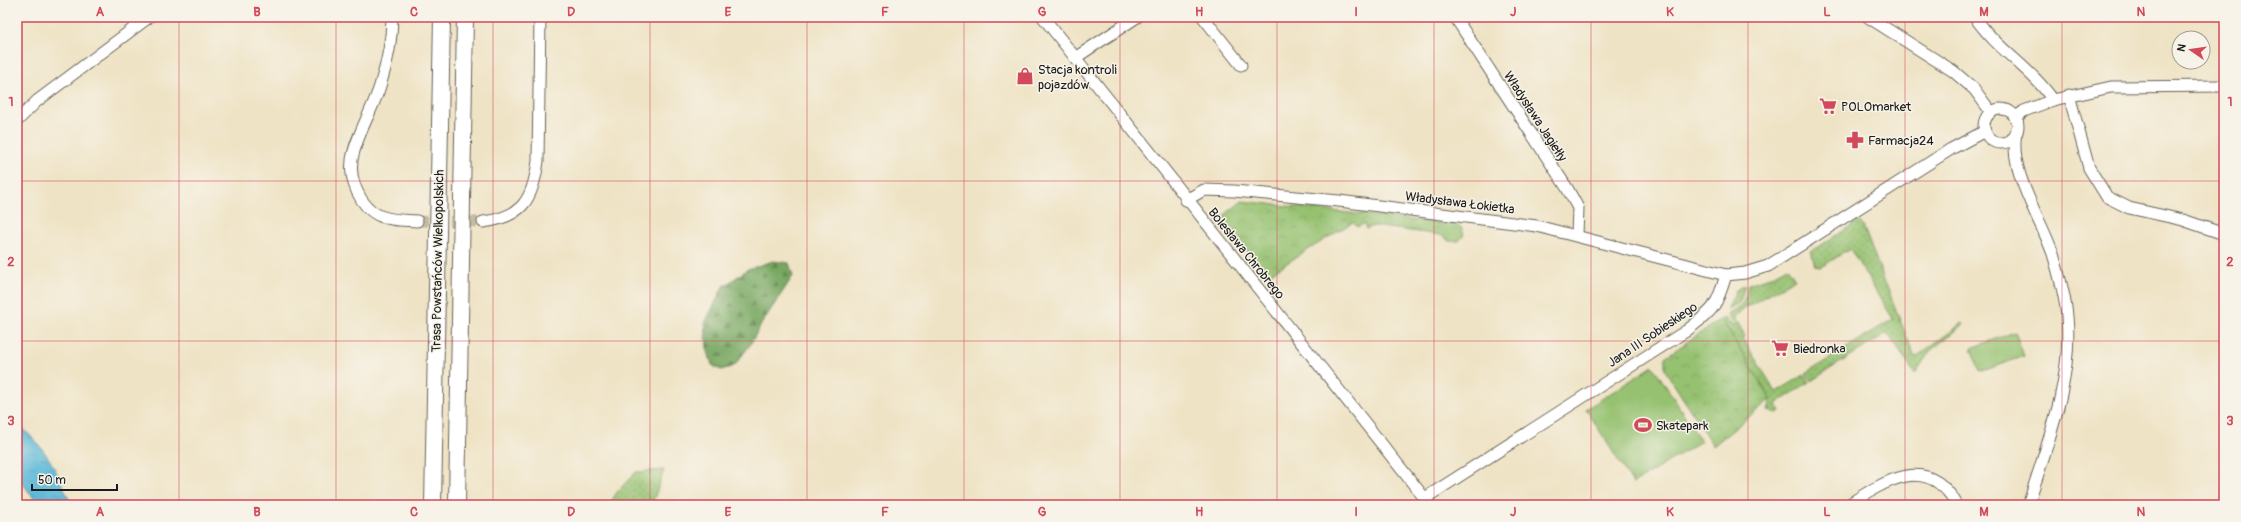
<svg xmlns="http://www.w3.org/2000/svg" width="2241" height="522" viewBox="0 0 2241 522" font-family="Pangolin,sans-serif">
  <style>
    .grass { fill: url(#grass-dots); stroke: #586e46 }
    .forest { fill: url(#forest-firs); stroke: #4a623f }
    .park { fill: url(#park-crowns); stroke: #586e46 }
    .pitch { fill: #95c170; stroke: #586e46 }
    .water { fill: url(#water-ripples); stroke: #3c6a7a }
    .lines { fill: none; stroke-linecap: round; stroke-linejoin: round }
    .minor-tunnel { stroke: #c5bba3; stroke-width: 11; stroke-dasharray: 11 5.5; stroke-linecap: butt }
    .minor-casing { stroke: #666257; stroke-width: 13 }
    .highway-casing { stroke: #666257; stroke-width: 18 }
    .minor { stroke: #fff; stroke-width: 11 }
    .highway { stroke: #fff; stroke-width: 16 }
    .grid { fill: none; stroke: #d1495b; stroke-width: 1; stroke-opacity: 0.55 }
    .labels { text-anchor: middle; stroke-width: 3; stroke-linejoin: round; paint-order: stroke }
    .poi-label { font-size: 13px; fill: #1c1c1c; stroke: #f7f3e8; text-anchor: start }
    .street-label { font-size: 13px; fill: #1c1c1c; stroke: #f7f3e8 }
    .neatline { fill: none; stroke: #d1495b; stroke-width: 1.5 }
    .grid-label { font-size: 13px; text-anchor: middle; font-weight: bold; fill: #d1495b }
  </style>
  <defs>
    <pattern id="grass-dots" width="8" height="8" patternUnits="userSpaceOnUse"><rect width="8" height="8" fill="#95c170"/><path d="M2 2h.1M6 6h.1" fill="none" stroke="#80a560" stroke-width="1.8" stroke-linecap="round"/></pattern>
    <pattern id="forest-firs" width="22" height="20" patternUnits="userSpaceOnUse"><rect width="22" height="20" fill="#78a762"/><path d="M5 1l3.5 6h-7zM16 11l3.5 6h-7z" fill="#628750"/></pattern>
    <pattern id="park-crowns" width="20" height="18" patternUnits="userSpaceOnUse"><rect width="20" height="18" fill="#95c170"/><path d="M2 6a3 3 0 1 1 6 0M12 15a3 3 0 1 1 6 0" fill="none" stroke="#80a560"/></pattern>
    <pattern id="water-ripples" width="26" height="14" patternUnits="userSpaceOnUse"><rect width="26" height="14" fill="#5bb9d9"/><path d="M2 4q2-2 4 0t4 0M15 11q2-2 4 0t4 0" fill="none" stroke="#4f9eba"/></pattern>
  </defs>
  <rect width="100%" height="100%" fill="#f7f3e8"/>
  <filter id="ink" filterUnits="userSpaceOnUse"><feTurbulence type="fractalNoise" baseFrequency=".025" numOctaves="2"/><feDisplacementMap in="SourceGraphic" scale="8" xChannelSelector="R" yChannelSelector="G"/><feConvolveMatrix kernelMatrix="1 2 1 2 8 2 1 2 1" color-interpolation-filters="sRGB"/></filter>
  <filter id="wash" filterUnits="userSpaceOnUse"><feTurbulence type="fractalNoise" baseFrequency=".012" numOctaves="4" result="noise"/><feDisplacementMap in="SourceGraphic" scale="16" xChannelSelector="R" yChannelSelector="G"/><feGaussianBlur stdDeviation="0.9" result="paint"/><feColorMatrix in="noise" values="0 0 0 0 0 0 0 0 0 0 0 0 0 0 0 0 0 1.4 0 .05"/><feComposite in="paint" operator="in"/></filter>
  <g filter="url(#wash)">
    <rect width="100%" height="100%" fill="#efe3c5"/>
    <!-- grass -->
    <g class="grass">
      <polygon points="1859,221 1863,226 1915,358 1962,323 1963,325 1930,351 1915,374 1887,333 1811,381 1806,373 1893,319 1850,249 1821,267 1815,266 1811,251"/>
      <polygon points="1787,267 1795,279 1748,306 1734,317 1736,321 1733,323 1728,315 1745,301 1748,284 1767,278"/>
      <polygon points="1745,285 1740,302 1727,310 1736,290"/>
      <polygon points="1725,317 1732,326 1738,323 1745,337 1743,339 1776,392 1804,375 1809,382 1776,404 1780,411 1777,413 1768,411 1771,399 1721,319"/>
      <polygon points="664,470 652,505 609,505 617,492 636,472"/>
    </g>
    <!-- forest -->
    <polygon class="forest" points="773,261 789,263 793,276 762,323 750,345 734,366 721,370 712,365 707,348 705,323 723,287 748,269"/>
    <!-- park -->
    <g class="park">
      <polygon points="1242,201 1458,225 1462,228 1464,235 1459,241 1449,241 1441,235 1373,226 1366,229 1364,224 1357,227 1353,222 1266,276 1221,218"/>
      <polygon points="1721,319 1771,399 1713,446 1665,370 1665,357"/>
    </g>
    <!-- pitch -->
    <g class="pitch">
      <polygon points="2015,332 2024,356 1980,372 1971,348"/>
      <polygon points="1653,366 1701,441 1633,484 1586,409"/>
    </g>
    <!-- water -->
    <path class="water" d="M17,424C47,448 55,468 70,502L69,505H39L17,476Z"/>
  </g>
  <g filter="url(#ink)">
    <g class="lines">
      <!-- minor-tunnel -->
      <polyline class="minor-tunnel" points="417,221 483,222"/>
      <!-- minor casing -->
      <g class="minor-casing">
        <g id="minor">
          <path d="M392,17C392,40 387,64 380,86C373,109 355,138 352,160C349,180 360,206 378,215C390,221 405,220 417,221"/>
          <polyline points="1043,17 1430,505"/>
          <polyline points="1203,17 1241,65"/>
          <polyline points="1455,17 1567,188 1578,208 1577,235"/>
          <polyline points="1868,17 1953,71 1974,89 1991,112"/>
          <path d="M1975,17C1996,49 2031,68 2053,100L2111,87L2224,86"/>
          <polyline points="1075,58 1137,17"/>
          <polyline points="2069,95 2089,168 2107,197 2129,208 2183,220 2224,234"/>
          <circle cx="2001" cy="126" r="17"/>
          <polyline points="2015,118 2024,111 2053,100"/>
          <polyline points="17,121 37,101 149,17"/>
          <path d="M2017,128C2006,168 2040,216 2053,254C2059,274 2065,295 2067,316C2073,380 2047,444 2028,505"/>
          <polyline points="1186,200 1204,190 1234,191 1339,201 1537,226 1726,275"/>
          <path d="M483,222C523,217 533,199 538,161L540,17"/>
          <path d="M1425,498L1686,331C1713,310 1716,309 1726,275L1745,273L1768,266L1951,149L1985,131"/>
          <path d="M1848,505C1886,480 1928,453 1957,505"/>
        </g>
      </g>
      <!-- highway casing -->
      <g class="highway-casing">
        <g id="highway">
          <polyline points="433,505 442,17"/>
          <polyline points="457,505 465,17"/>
        </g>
      </g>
      <!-- minor -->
      <use href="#minor" class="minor"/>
      <!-- highway -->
      <use href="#highway" class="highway"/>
    </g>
  </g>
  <!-- grid -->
  <path class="grid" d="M179,17V505M336,17V505M493,17V505M650,17V505M807,17V505M964,17V505M1120,17V505M1277,17V505M1434,17V505M1591,17V505M1748,17V505M1905,17V505M2062,17V505M17,181H2224M17,341H2224"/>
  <!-- icons -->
  <defs>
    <g id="shop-bare" transform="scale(1.38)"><path d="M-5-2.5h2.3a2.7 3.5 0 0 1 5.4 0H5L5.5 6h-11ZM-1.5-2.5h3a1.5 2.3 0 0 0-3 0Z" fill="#d1495b" stroke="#f7f3e8" stroke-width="2.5" paint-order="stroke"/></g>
    <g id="supermarket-bare" transform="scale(1.38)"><path d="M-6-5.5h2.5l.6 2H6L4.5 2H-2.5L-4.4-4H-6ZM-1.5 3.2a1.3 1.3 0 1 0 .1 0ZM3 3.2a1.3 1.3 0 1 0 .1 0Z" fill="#d1495b" stroke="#f7f3e8" stroke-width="2.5" paint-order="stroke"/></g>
    <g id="pharmacy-bare" transform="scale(1.38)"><path d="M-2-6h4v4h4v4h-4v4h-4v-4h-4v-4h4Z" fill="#d1495b" stroke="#f7f3e8" stroke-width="2.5" paint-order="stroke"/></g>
    <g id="stadium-bare" transform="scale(1.38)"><path d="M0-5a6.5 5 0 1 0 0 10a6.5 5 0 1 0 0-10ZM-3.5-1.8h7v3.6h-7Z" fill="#d1495b" stroke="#f7f3e8" stroke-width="2.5" paint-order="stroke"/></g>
  </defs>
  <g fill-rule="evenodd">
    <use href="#shop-bare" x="1025" y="76"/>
    <use href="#supermarket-bare" x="1828" y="106"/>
    <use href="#pharmacy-bare" x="1855" y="140"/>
    <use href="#supermarket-bare" x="1780" y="348"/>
    <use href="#stadium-bare" x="1643" y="425"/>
  </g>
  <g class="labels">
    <!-- poi labels -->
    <g class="poi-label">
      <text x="1038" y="74">Stacja kontroli<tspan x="1038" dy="15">pojazdów</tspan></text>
      <text x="1841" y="111">POLOmarket</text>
      <text x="1868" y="145">Farmacja24</text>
      <text x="1793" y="353">Biedronka</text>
      <text x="1656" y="430">Skatepark</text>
    </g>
    <!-- street labels -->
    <g class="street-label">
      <text transform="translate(1536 116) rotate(57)" y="5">Władysława Jagiełły</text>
      <text transform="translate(1460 202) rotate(7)" y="5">Władysława Łokietka</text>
      <text transform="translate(1247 253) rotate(51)" y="5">Bolesława Chrobrego</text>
      <text transform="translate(437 261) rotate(-89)" y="5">Trasa Powstańców Wielkopolskich</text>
      <text transform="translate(1652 334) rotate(-34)" y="5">Jana III Sobieskiego</text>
    </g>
  </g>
  <!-- margin -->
  <rect width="2241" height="522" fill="none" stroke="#f7f3e8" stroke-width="44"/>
  <!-- north arrow -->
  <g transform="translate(2191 50) rotate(283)"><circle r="19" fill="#f7f3e8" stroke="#9f9d96"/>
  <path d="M0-3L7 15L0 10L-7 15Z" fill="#d1495b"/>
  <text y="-6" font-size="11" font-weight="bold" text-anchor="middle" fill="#1c1c1c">N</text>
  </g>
  <!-- scale -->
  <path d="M32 484v6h85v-6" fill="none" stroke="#1c1c1c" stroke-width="2"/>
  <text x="38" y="484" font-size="12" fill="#1c1c1c" stroke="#f7f3e8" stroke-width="3" paint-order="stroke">50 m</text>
  <rect x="22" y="22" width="2197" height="478" class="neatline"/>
  <g class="grid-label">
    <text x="100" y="16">A</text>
    <text x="257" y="16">B</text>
    <text x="414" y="16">C</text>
    <text x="571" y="16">D</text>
    <text x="728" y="16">E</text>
    <text x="885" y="16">F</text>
    <text x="1042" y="16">G</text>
    <text x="1199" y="16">H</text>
    <text x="1356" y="16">I</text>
    <text x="1513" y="16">J</text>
    <text x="1670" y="16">K</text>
    <text x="1827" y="16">L</text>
    <text x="1984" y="16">M</text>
    <text x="2141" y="16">N</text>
    <text x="11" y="106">1</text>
    <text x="2230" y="106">1</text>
    <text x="11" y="266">2</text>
    <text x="2230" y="266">2</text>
    <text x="11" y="425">3</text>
    <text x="2230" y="425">3</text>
    <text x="100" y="516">A</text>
    <text x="257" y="516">B</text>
    <text x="414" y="516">C</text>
    <text x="571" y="516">D</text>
    <text x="728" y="516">E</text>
    <text x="885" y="516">F</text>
    <text x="1042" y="516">G</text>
    <text x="1199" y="516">H</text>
    <text x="1356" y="516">I</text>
    <text x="1513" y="516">J</text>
    <text x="1670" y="516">K</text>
    <text x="1827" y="516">L</text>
    <text x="1984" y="516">M</text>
    <text x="2141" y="516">N</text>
  </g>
</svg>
